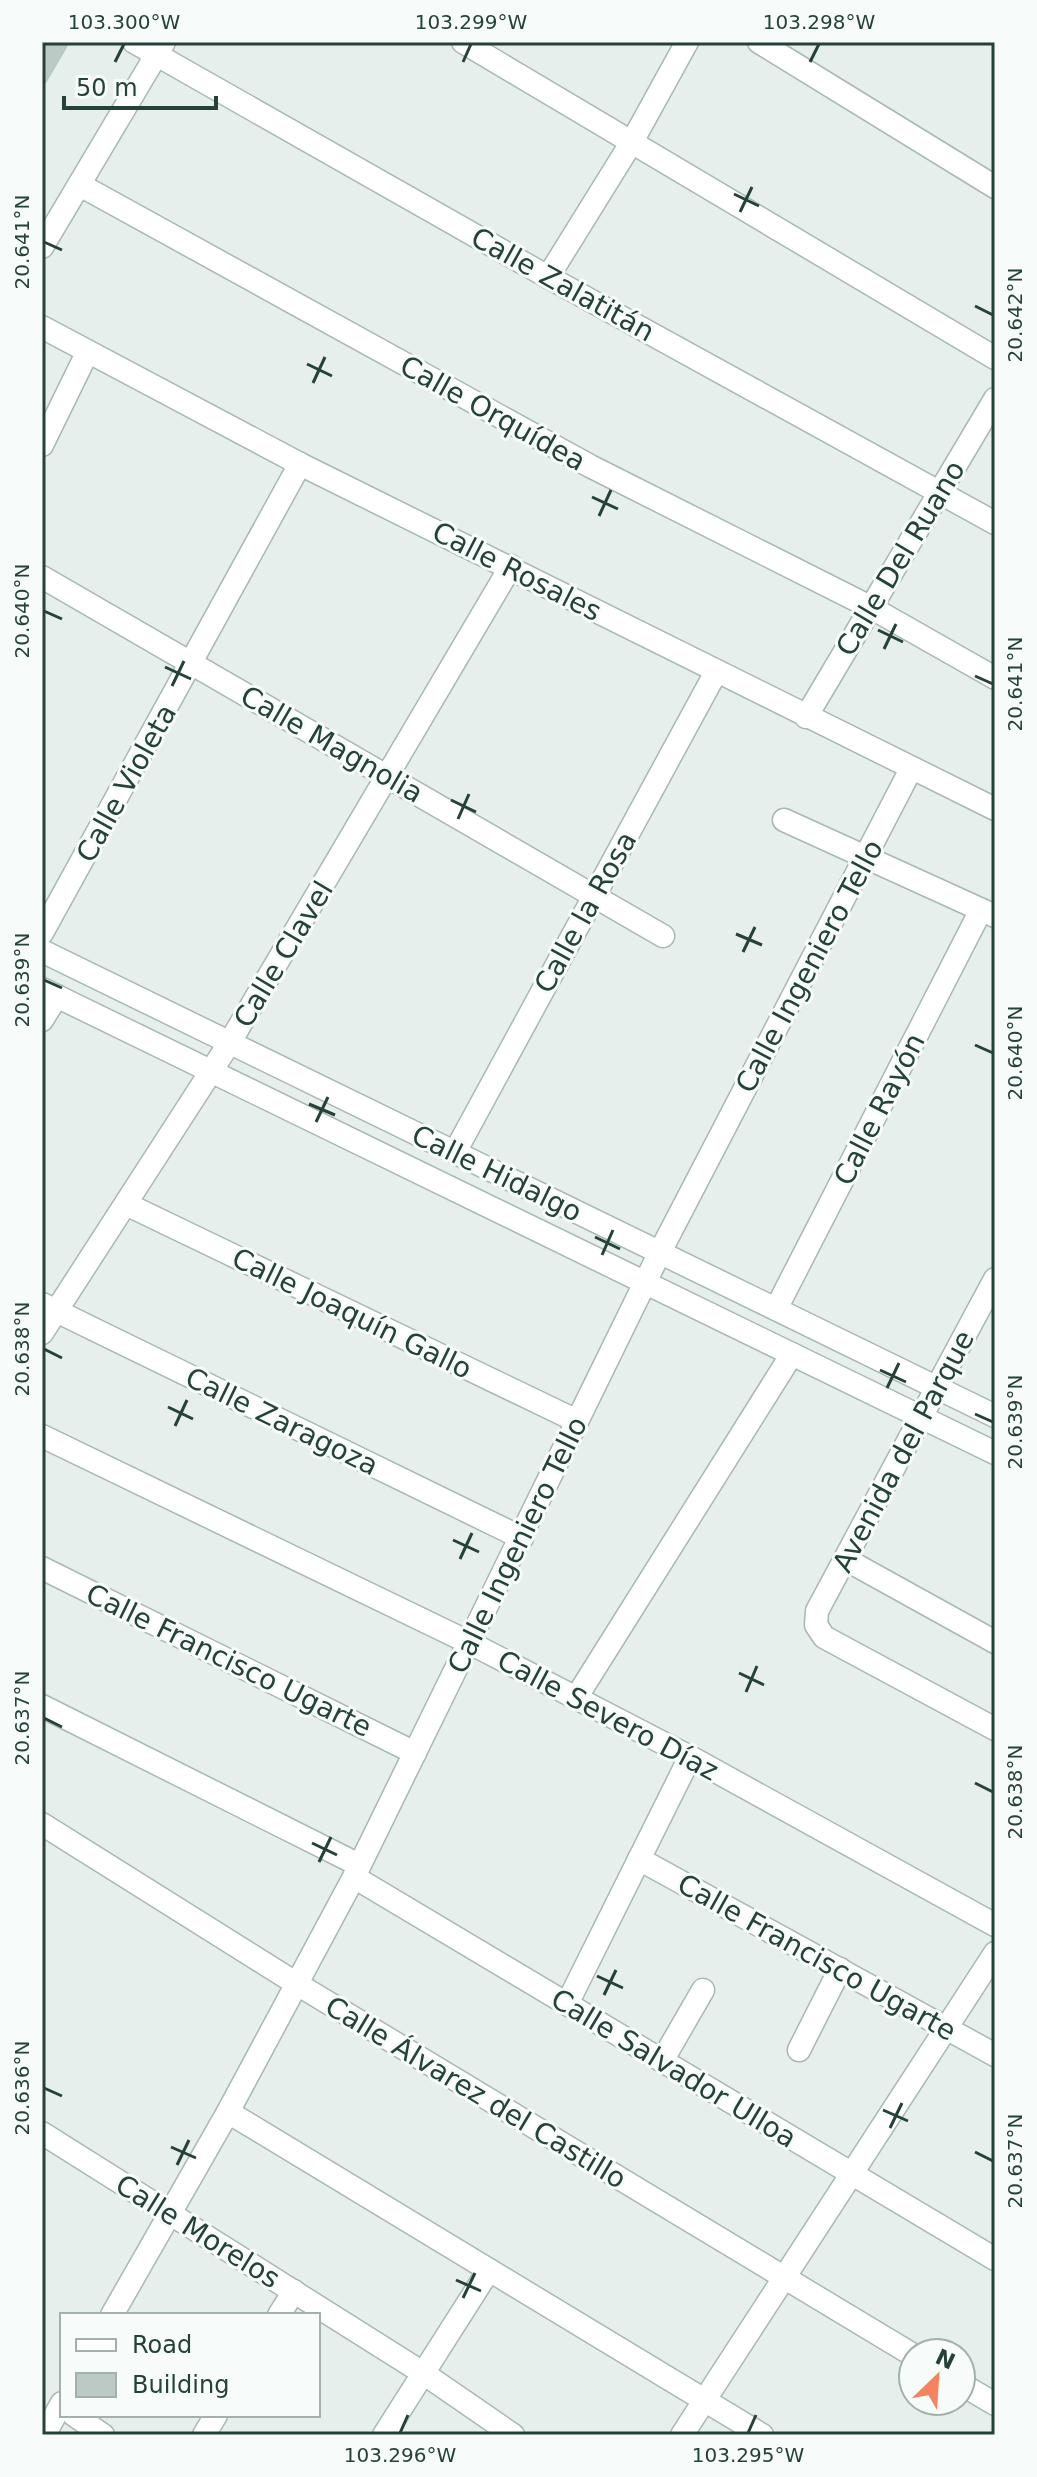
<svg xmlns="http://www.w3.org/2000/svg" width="1037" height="2477" viewBox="0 0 1037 2477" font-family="'DejaVu Sans',sans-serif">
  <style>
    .building { fill: #bbcac4; stroke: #b8c9c2; stroke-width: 2 }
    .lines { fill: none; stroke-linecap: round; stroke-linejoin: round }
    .minor-casing { stroke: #a8b8b2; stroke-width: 25 }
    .minor { stroke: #fff; stroke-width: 22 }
    .ticks { fill: none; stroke: #24423a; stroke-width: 3 }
    .labels { text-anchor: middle; stroke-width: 6; stroke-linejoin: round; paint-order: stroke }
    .street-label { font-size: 28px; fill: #24423a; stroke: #f7fbf9 }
    .neatline { fill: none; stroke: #24423a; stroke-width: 3 }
    .ticks-label { font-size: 20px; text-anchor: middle; fill: #24423a }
  </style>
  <rect width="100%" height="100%" fill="#e6efeb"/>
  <!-- building -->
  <polygon class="building" points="42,42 69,42 42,88"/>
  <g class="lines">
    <!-- minor casing -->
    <g class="minor-casing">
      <g id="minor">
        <polyline points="134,42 548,277 995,523"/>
        <polyline points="463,42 995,358"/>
        <polyline points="759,42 995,187"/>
        <polyline points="80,185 590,466 870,607 995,678"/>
        <polyline points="42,247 164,42"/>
        <polyline points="548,277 633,140 687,42"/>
        <polyline points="42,327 300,464 995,809"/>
        <polyline points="42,445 87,353"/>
        <polyline points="42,577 663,936"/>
        <polyline points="806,717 995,399"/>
        <polyline points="784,820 995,916"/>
        <polyline points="42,933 300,464"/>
        <polyline points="42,951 995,1416"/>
        <polyline points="42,989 995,1453"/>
        <polyline points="42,1020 57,996"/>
        <polyline points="455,1152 716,672"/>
        <polyline points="126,1204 577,1421"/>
        <polyline points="995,1279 817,1611 816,1625 824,1637 995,1729"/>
        <polyline points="42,1304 522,1538"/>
        <polyline points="776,1309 981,910"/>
        <polyline points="42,1333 230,1042 511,566"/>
        <polyline points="42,1436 470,1643 690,1757 995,1925"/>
        <polyline points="845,1559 995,1642"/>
        <polyline points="42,1568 415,1753"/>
        <polyline points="576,1698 792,1354"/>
        <polyline points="42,1706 359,1865"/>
        <polyline points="42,1824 297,1984 913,2355"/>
        <polyline points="639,1859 995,2055"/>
        <polyline points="354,1877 995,2259"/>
        <polyline points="567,2004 690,1757"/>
        <polyline points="799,2050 840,1969"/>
        <polyline points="662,2061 703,1990"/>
        <polyline points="228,2112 762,2435"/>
        <polyline points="42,2133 423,2373 513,2435"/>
        <polyline points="112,2315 228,2112 354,1877 660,1252 911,769"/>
        <polyline points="279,2315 294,2291"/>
        <polyline points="961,2384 995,2404"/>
        <polyline points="74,2415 103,2435"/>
        <polyline points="44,2435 62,2403"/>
        <polyline points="204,2435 216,2415"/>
        <polyline points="384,2435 489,2270"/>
        <polyline points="682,2435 995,1953"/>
      </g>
    </g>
    <!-- minor -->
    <use href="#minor" class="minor"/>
  </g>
  <!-- ticks -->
  <path class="ticks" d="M115,62L124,44M463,62L471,44M810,62L819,44M734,194L759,206M740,212L752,187M44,242L62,250M975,306L993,315M307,364L332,376M313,383L325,357M592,497L618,509M599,516L611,490M44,611L62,619M878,630L903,642M884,649L896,624M165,667L191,679M975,676L993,684M172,686L184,661M451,800L476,812M458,819L469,794M736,934L762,945M743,952L755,927M44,980L62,988M975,1045L993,1053M309,1104L335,1115M316,1122L328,1097M595,1237L620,1249M602,1255L613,1230M44,1349L62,1358M880,1370L906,1382M887,1388L899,1363M168,1407L193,1419M975,1414L993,1422M175,1426L187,1400M453,1540L479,1552M460,1559L472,1533M739,1673L764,1685M746,1692L757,1666M44,1718L62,1727M975,1783L993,1792M312,1843L337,1855M319,1862L331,1837M597,1976L623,1988M604,1995L616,1970M44,2088L62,2096M883,2110L908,2121M890,2128L902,2103M171,2147L196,2158M975,2152L993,2161M177,2165L189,2140M456,2280L481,2291M463,2298L475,2273M400,2433L408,2415M748,2433L756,2415"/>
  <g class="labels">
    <!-- street labels -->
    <g class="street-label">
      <text transform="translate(563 284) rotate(29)" y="10">Calle Zalatitán</text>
      <text transform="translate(493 413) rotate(29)" y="10">Calle Orquídea</text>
      <text transform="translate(900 558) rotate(-59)" y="10">Calle Del Ruano</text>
      <text transform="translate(517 571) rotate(27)" y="10">Calle Rosales</text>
      <text transform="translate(332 744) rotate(30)" y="10">Calle Magnolia</text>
      <text transform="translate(126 783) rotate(-61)" y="10">Calle Violeta</text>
      <text transform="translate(585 912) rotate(-61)" y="10">Calle la Rosa</text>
      <text transform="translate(283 954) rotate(-59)" y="10">Calle Clavel</text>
      <text transform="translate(809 966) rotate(-62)" y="10">Calle Ingeniero Tello</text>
      <text transform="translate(879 1109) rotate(-63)" y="10">Calle Rayón</text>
      <text transform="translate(497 1173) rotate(26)" y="10">Calle Hidalgo</text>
      <text transform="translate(352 1313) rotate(26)" y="10">Calle Joaquín Gallo</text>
      <text transform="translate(282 1421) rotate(26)" y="10">Calle Zaragoza</text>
      <text transform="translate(903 1451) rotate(-62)" y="10">Avenida del Parque</text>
      <text transform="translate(517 1545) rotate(-64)" y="10">Calle Ingeniero Tello</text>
      <text transform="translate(229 1660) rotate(26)" y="10">Calle Francisco Ugarte</text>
      <text transform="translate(608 1715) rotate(28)" y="10">Calle Severo Díaz</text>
      <text transform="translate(817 1957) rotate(29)" y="10">Calle Francisco Ugarte</text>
      <text transform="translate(674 2068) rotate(31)" y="10">Calle Salvador Ulloa</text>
      <text transform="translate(476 2092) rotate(31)" y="10">Calle Álvarez del Castillo</text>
      <text transform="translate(198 2231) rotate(32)" y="10">Calle Morelos</text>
    </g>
  </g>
  <!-- border -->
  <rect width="1037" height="2477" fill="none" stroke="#f7fbf9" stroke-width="88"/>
  <!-- legend -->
  <rect x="60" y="2313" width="260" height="104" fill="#f7fbf9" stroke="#a3b1ad" stroke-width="2"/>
  <rect x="76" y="2339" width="40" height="12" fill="#ffffff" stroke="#a3b1ad" stroke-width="2"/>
  <text x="132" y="2353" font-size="24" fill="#24423a">Road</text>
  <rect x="76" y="2373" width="40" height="24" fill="#bbcac4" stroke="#a3b1ad" stroke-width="2"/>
  <text x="132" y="2393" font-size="24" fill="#24423a">Building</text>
  <!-- north arrow -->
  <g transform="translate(937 2377) rotate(25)"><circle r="38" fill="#f7fbf9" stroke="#a3b1ad" stroke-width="2"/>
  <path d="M0-6L14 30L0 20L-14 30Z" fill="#f4845f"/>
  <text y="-12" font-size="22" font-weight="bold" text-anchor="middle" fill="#24423a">N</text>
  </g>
  <!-- scale -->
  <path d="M64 96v12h152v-12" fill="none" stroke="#24423a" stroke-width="4"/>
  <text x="76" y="96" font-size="24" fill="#24423a" stroke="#f7fbf9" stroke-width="6" paint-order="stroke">50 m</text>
  <rect x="44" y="44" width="949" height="2389" class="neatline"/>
  <g class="ticks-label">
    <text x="124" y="29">103.300°W</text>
    <text x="471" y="29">103.299°W</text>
    <text x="819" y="29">103.298°W</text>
    <text transform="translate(22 242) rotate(-90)" y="7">20.641°N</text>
    <text transform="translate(1015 315) rotate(-90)" y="7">20.642°N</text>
    <text transform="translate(22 611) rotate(-90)" y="7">20.640°N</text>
    <text transform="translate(1015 684) rotate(-90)" y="7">20.641°N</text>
    <text transform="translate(22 980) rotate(-90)" y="7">20.639°N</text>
    <text transform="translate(1015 1053) rotate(-90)" y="7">20.640°N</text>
    <text transform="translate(22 1349) rotate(-90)" y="7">20.638°N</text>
    <text transform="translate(1015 1422) rotate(-90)" y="7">20.639°N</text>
    <text transform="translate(22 1718) rotate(-90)" y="7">20.637°N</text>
    <text transform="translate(1015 1792) rotate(-90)" y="7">20.638°N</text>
    <text transform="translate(22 2088) rotate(-90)" y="7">20.636°N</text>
    <text transform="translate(1015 2161) rotate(-90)" y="7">20.637°N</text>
    <text x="400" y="2462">103.296°W</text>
    <text x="748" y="2462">103.295°W</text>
  </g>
</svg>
